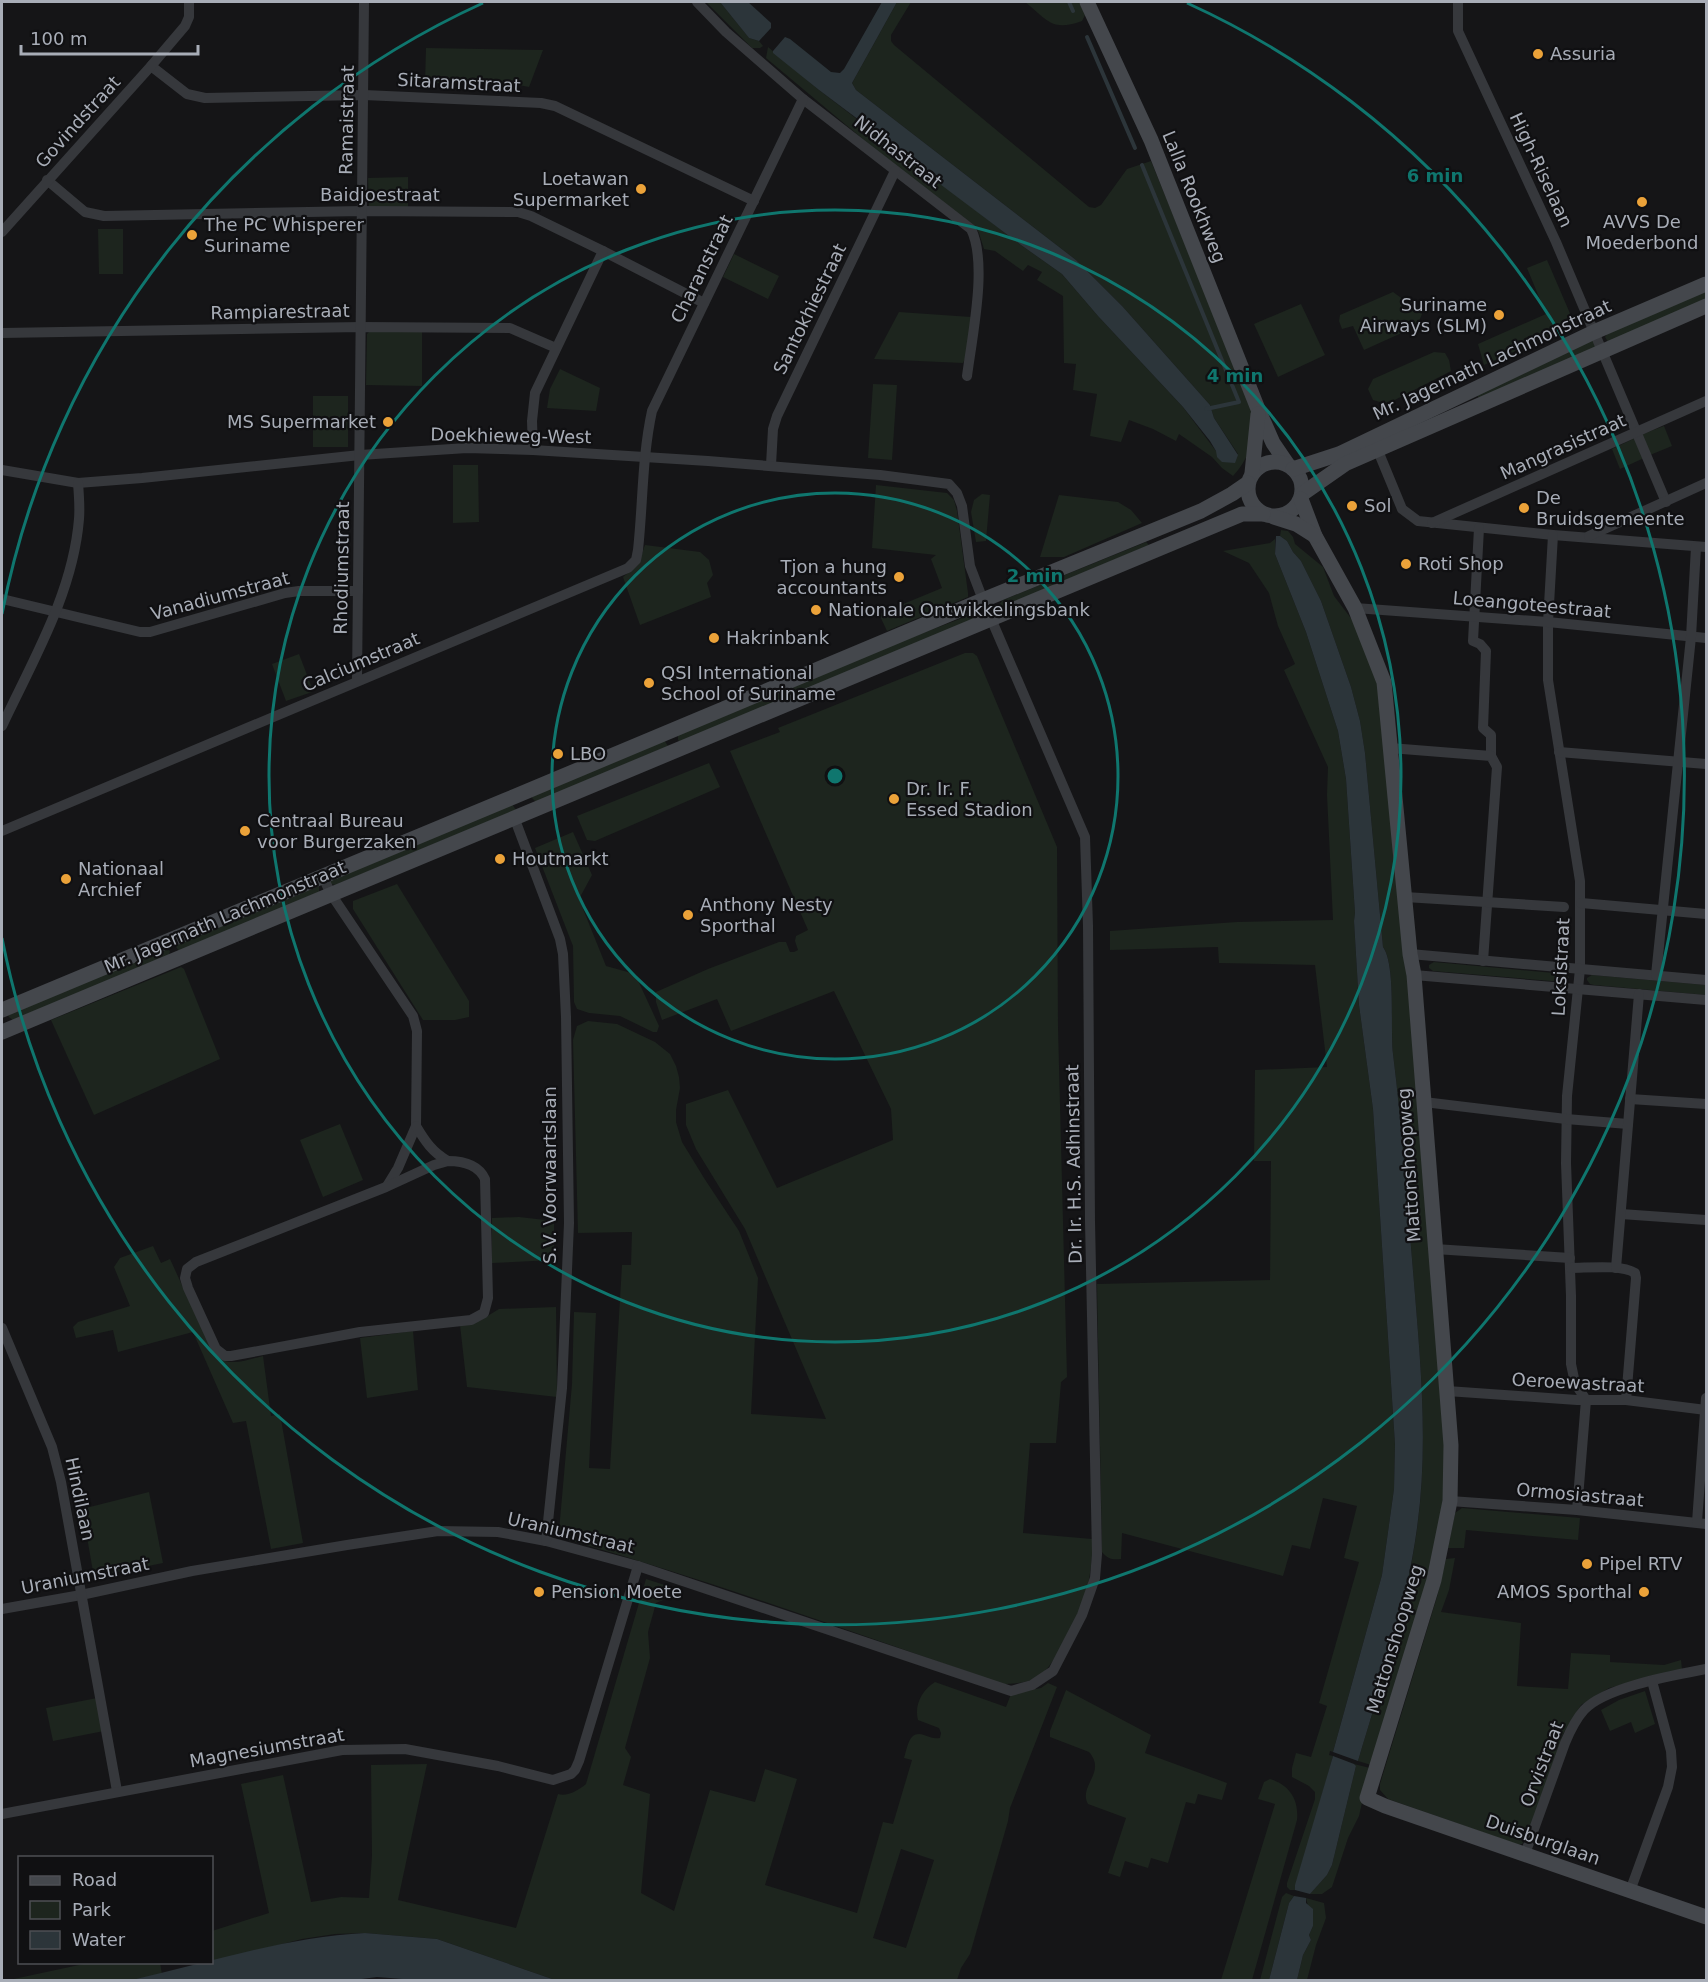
<svg xmlns="http://www.w3.org/2000/svg" width="1708" height="1982" viewBox="0 0 1708 1982" font-family="'DejaVu Sans',sans-serif">
  <style>
    .green { fill: #1d251e; fill-rule: evenodd }
    .water { fill: #2c353a }
    .lines { fill: none; stroke-linecap: round; stroke-linejoin: round }
    .stream { stroke: #2c353a; stroke-width: 4 }
    .street { stroke: #36383c; stroke-width: 10 }
    .secondary { stroke: #44474c; stroke-width: 15 }
    .ring { fill: none; stroke: #0f766e; stroke-width: 3 }
    .poi-dot { fill: #eba239; stroke: #101012; stroke-width: 2 }
    .labels { text-anchor: middle; stroke-width: 4.5; stroke-linejoin: round; paint-order: stroke }
    .poi-label { font-size: 18px; fill: #a8adb7; stroke: #101012; text-anchor: start }
    .street-label { font-size: 18px; fill: #a8adb7; stroke: #101012 }
    .centre { fill: #0f766e; stroke: #101012; stroke-width: 3 }
    .ring-label { font-size: 18px; text-anchor: middle; font-weight: bold; fill: #0f766e; stroke: #101012; stroke-width: 4.5; stroke-linejoin: round; paint-order: stroke }
  </style>
  <rect width="100%" height="100%" fill="#151517"/>
  <!-- green -->
  <g class="green">
    <polygon points="706,2 720,2 749,38 759,41 763,46 760,48 752,48"/>
    <path d="M897,2H911L891,35V41L894,45L1089,207L1095,208L1101,205L1127,169L1151,161L1211,308C1220,336 1233,362 1245,390C1248,398 1254,408 1254,416C1255,440 1249,459 1233,476L1222,468L1212,457L1179,434L1176,441L1153,429L1129,420L1121,442L1090,436L1097,394L1073,390L1076,364L1064,363L1063,296L1037,280L1042,272L1028,265L1023,271L995,251L984,249L979,233L974,225L883,156L766,58L768,47L819,90L1021,245L1062,274L1098,316L1183,407L1216,451L1238,454L1214,418L1210,405L1123,307L1076,260L856,90L852,83Z"/>
    <path d="M1025,2H1079L1085,15L1082,21C1051,32 1048,20 1025,2Z"/>
    <polygon points="426,48 543,50 529,87 513,84 425,83"/>
    <polygon points="408,177 408,207 369,207 368,178"/>
    <polygon points="98,229 123,229 123,274 99,274"/>
    <polygon points="734,254 779,276 768,299 723,277"/>
    <polygon points="1547,260 1575,325 1484,365 1478,344 1546,314 1527,268"/>
    <polygon points="1706,291 1706,301 1608,342 1605,337 1607,334"/>
    <polygon points="1393,292 1404,300 1413,299 1422,314 1417,326 1364,350 1353,326 1342,329 1339,321 1340,315"/>
    <polygon points="1301,304 1325,355 1278,377 1254,324"/>
    <polygon points="899,312 971,317 967,355 963,363 874,359"/>
    <polygon points="422,331 422,386 366,385 367,334 369,332"/>
    <polygon points="1591,340 1594,341 1596,348 1479,398 1475,393"/>
    <polygon points="1434,352 1445,353 1449,360 1451,371 1387,404 1373,400 1368,389 1373,379"/>
    <polygon points="560,369 600,388 596,411 547,408 550,389"/>
    <polygon points="873,384 897,385 892,460 868,458"/>
    <rect x="313" y="396" width="35" height="51"/>
    <polygon points="1664,426 1672,446 1650,455 1642,436 1643,434"/>
    <polygon points="1633,439 1636,439 1644,458 1620,469 1612,449"/>
    <polygon points="453,465 478,465 479,522 453,523"/>
    <polygon points="876,485 947,493 954,500 957,511 968,593 968,597 887,631 879,614 942,588 931,559 936,555 872,548"/>
    <polygon points="982,494 990,495 986,541 976,542 971,512 974,500"/>
    <polygon points="1059,495 1118,502 1131,510 1142,523 1064,557 1040,557"/>
    <path d="M1281,530L1288,531L1293,537L1295,544L1323,567L1334,596L1353,621L1381,692L1408,978L1445,1430L1444,1495L1431,1567L1371,1765L1358,1761C1381,1684 1406,1608 1417,1529C1429,1443 1420,1357 1413,1271C1407,1199 1402,1126 1393,1054C1390,1030 1396,964 1383,947L1365,753L1360,721L1351,687L1321,601L1301,561L1293,552L1287,541L1280,536Z"/>
    <path d="M1275,539V554L1306,632L1338,731L1346,779L1355,913L1354,921L1359,1005L1373,1109L1395,1444L1394,1489L1382,1575L1333,1752L1330,1751L1329,1755L1333,1756L1295,1890H1290L1287,1887V1883L1315,1799V1792L1309,1786L1292,1777V1768L1296,1753L1311,1757L1327,1706L1319,1703L1359,1562L1344,1558L1357,1506L1323,1498L1310,1549L1292,1545L1283,1576L1122,1533L1121,1559C1112,1560 1108,1559 1102,1552L1097,1284L1270,1280L1271,1161H1254L1255,1070L1327,1067L1315,965L1219,963L1218,947L1110,950V931L1237,922L1333,920L1327,795L1328,767L1284,670L1295,664L1278,626L1269,593L1249,563L1223,551L1270,543Z"/>
    <polygon points="1146,542 1149,545 998,609 997,607 1003,600"/>
    <polygon points="645,545 700,552 709,560 713,575 707,583 711,597 640,625 623,577 638,565"/>
    <polygon points="978,612 980,617 680,742 678,740 678,735 902,641"/>
    <path d="M965,653H973L977,656L1057,847L1058,1027L1067,1377L1061,1382L1056,1443H1030L1023,1533L1092,1539C1093,1554 1091,1570 1088,1585C1083,1607 1057,1665 1038,1677C1027,1683 1013,1684 1002,1684C858,1634 715,1582 569,1540L562,1537L559,1531L572,1384L574,1312L596,1313L589,1468L610,1469L622,1265H631L632,1232L578,1233L573,1040L577,1026L588,1021L617,1024L655,1042L670,1054L676,1066L679,1077L680,1088L676,1110V1122L682,1142L704,1178L739,1231L758,1278L751,1414L826,1419L745,1229L696,1149L686,1125V1104L728,1090L777,1188L893,1140L891,1109L834,991L731,1031L717,999L662,1020L656,1002V992L708,969L779,942H786L790,952H794L798,950L795,941L796,936L808,930L730,751L780,732L778,728Z"/>
    <polygon points="299,654 312,688 312,692 286,701 272,664"/>
    <polygon points="664,740 668,746 536,802 532,798 532,796"/>
    <polygon points="709,763 720,787 595,841 587,840 577,816"/>
    <polygon points="512,804 516,810 335,885 331,884 329,879"/>
    <polygon points="573,832 592,875 579,899 606,966 635,974 659,1026 657,1032 653,1032 620,1016 589,1013 577,1009 574,1002 573,946 535,848"/>
    <polygon points="397,884 469,1001 469,1017 455,1020 423,1020 353,909 353,901"/>
    <polygon points="316,885 319,887 319,892 179,951 174,944"/>
    <polygon points="166,948 170,951 169,955 13,1020 9,1017 8,1015"/>
    <polygon points="1434,962 1565,974 1569,977 1567,981 1563,982 1433,971 1429,968 1429,965"/>
    <polygon points="181,967 184,969 220,1059 94,1115 51,1020"/>
    <polygon points="1592,975 1706,985 1706,995 1594,985 1590,984 1587,980 1587,978"/>
    <polygon points="340,1124 363,1180 323,1197 300,1140"/>
    <polygon points="519,1217 554,1221 554,1260 492,1263 492,1218"/>
    <path d="M153,1246L161,1263L170,1259L214,1355C229,1368 246,1360 263,1356L271,1416L280,1414L303,1543L271,1549L246,1421L233,1423L193,1332L118,1352L113,1330L76,1338L73,1327L78,1322L130,1306L114,1267L120,1258Z"/>
    <polygon points="556,1307 557,1397 467,1387 460,1325 481,1320 499,1309"/>
    <polygon points="413,1331 418,1390 367,1398 360,1338"/>
    <polygon points="149,1492 163,1563 94,1577 82,1509"/>
    <polygon points="1462,1508 1580,1518 1578,1540 1466,1530 1464,1548 1448,1548 1455,1513"/>
    <polygon points="1455,1558 1449,1590 1441,1612 1521,1623 1517,1686 1568,1689 1571,1653 1610,1655 1610,1662 1664,1665 1681,1660 1682,1669 1609,1688 1581,1705 1563,1734 1528,1835 1522,1844 1519,1845 1388,1799 1380,1790 1380,1784 1437,1597 1446,1559"/>
    <path d="M646,1579L668,1586L663,1600L656,1603L648,1632L650,1658L625,1748L631,1757L623,1785L650,1794L641,1893L674,1911L710,1790L755,1802L765,1769L797,1779L765,1885L857,1913L883,1822L893,1824L912,1760L904,1758C908,1746 909,1730 924,1735C930,1737 933,1739 940,1738L941,1733L939,1728L918,1720C914,1705 922,1690 935,1682L1006,1707L1011,1694L1041,1688L1048,1683L1057,1687L1010,1808L1008,1821L970,1954L961,1968L957,1980H555L437,1939L365,1933L335,1934L302,1939L212,1962V1931L269,1913L241,1784L283,1775L311,1902L341,1897L369,1898L372,1856L371,1765L427,1764L398,1900L516,1928L558,1794C567,1797 579,1790 586,1784ZM901,1849L934,1860L906,1948L873,1938Z"/>
    <path d="M1066,1690L1151,1735L1145,1753L1227,1783L1222,1800L1198,1794L1195,1804L1186,1802L1168,1863L1151,1858L1148,1868L1125,1861L1120,1877L1108,1873L1126,1818L1088,1804C1078,1786 1107,1772 1089,1752L1050,1737V1731Z"/>
    <polygon points="1645,1691 1655,1724 1635,1733 1631,1722 1610,1731 1601,1710 1619,1700"/>
    <polygon points="97,1698 104,1731 53,1741 46,1708"/>
    <polygon points="1354,1764 1370,1768 1359,1816 1348,1838 1332,1887 1322,1894 1310,1894 1327,1875 1332,1865 1356,1766"/>
    <path d="M1270,1779C1290,1785 1299,1800 1297,1820L1252,1980H1221L1275,1804L1258,1799L1264,1782Z"/>
    <polygon points="1286,1893 1294,1896 1289,1903 1269,1980 1260,1980 1282,1897"/>
    <polygon points="1306,1898 1324,1903 1326,1918 1316,1945 1307,1980 1297,1980 1303,1955 1311,1940 1309,1935 1313,1926"/>
    <polygon points="93,1962 160,1963 162,1974 132,1980 9,1980"/>
  </g>
  <!-- water -->
  <g class="water">
    <polygon points="720,2 748,2 771,23 771,28 759,41 749,38"/>
    <polygon points="882,2 897,2 852,83 856,90 1076,260 1123,307 1210,405 1214,418 1238,455 1235,463 1222,462 1217,457 1216,451 1210,441 1183,407 1098,316 1062,274 1021,245 912,163 871,129 819,90 773,53 773,51 785,37 790,39 831,72 840,73 844,69"/>
    <path d="M1276,536H1280L1287,541L1293,552L1301,561L1321,601L1351,687L1360,721L1365,753L1383,947C1396,965 1390,1029 1393,1054C1402,1126 1407,1199 1413,1271C1420,1357 1429,1443 1417,1528C1406,1608 1381,1684 1358,1761L1333,1752L1382,1575L1394,1489L1395,1444L1373,1109L1359,1005L1354,921L1355,913L1346,779L1338,731L1306,632L1275,554Z"/>
    <polygon points="1333,1756 1354,1764 1356,1766 1332,1865 1327,1875 1310,1894 1295,1890 1295,1885"/>
    <polygon points="1294,1896 1306,1898 1306,1903 1313,1909 1313,1926 1309,1935 1311,1940 1303,1955 1297,1980 1269,1980 1289,1903"/>
    <path d="M365,1933L437,1939L555,1980H415L377,1977L354,1980H132C209,1963 285,1937 365,1933Z"/>
  </g>
  <g class="lines">
    <!-- stream -->
    <g class="stream">
      <polyline points="1069,2 1073,11"/>
      <polyline points="1087,37 1135,148"/>
      <polyline points="1142,165 1239,402 1206,409"/>
    </g>
    <!-- street -->
    <g class="street">
      <path d="M697,2L726,32L803,99L971,229C988,263 972,337 967,376"/>
      <polyline points="1458,2 1458,31 1556,242 1666,502"/>
      <polyline points="151,66 187,94 205,98 364,95 541,103 555,106 754,201"/>
      <polyline points="47,180 85,212 104,216 362,211 518,212 531,216 603,251 704,303"/>
      <polyline points="2,232 151,66 185,26 189,17 189,2"/>
      <polyline points="2,333 361,327 510,328 556,348"/>
      <polyline points="1376,446 1402,509 1418,521 1553,535 1706,547"/>
      <polyline points="533,450 532,421 535,393 603,251"/>
      <polyline points="771,465 773,429 777,416 895,171"/>
      <polyline points="2,470 78,483 142,478 360,455 467,448 533,450 708,461 880,475 949,484 957,493 962,506 970,566 983,600 1085,837 1088,926 1090,1221 1097,1554 1095,1578 1082,1615 1053,1671 1032,1685 1011,1691 638,1566 546,1541 498,1532 438,1531 347,1545 192,1571 81,1595 2,1609"/>
      <polyline points="1432,523 1706,401"/>
      <polyline points="1479,528 1473,641 1480,644 1486,651 1483,728 1491,735 1491,756"/>
      <polyline points="1553,535 1548,622 1548,680 1580,881 1580,969 1567,1096 1566,1163 1571,1296 1571,1364 1575,1383 1586,1400 1577,1510"/>
      <polyline points="1589,536 1706,483"/>
      <polyline points="2,599 140,632 150,632 285,593 299,591 358,591"/>
      <polyline points="1355,608 1548,622 1706,638"/>
      <polyline points="357,681 364,2"/>
      <path d="M2,726C33,660 73,593 79,519C80,507 79,495 78,483"/>
      <polyline points="1390,748 1491,756 1497,767 1483,961"/>
      <polyline points="1559,752 1706,764"/>
      <polyline points="514,817 560,939 563,954 566,1017 569,1223 562,1388 546,1541"/>
      <path d="M2,831L628,568L636,560L638,550C643,504 642,457 652,411L803,99"/>
      <polyline points="322,875 331,894 413,1016 417,1031 416,1126 398,1168 387,1186"/>
      <polyline points="1405,897 1564,907"/>
      <polyline points="1581,903 1706,914"/>
      <polyline points="1410,954 1706,980"/>
      <polyline points="1414,975 1706,1000"/>
      <polyline points="1656,975 1691,637 1696,547"/>
      <polyline points="1630,1099 1706,1104"/>
      <polyline points="1424,1102 1566,1119 1628,1124"/>
      <path d="M416,1126C425,1141 432,1152 448,1161"/>
      <path d="M448,1161C463,1161 478,1164 485,1179L488,1298L484,1313L471,1320L360,1332L231,1356H225L216,1349L188,1288L185,1278L187,1269L196,1262L386,1187L434,1165Z"/>
      <polyline points="1621,1214 1706,1220"/>
      <polyline points="1435,1249 1570,1258"/>
      <path d="M1571,1268C1588,1268 1621,1264 1635,1273L1636,1278L1626,1400"/>
      <polyline points="1616,1268 1639,994"/>
      <polyline points="2,1328 52,1447 61,1482 117,1791"/>
      <polyline points="1447,1391 1577,1400 1626,1400 1706,1410"/>
      <polyline points="1450,1501 1577,1510 1706,1524"/>
      <polyline points="1697,1522 1706,1398"/>
      <polyline points="2,1814 342,1750 405,1749 498,1766 553,1780 571,1774 575,1770 579,1761 638,1566"/>
      <path d="M1525,1854L1565,1743C1570,1731 1575,1720 1584,1710C1605,1687 1675,1675 1706,1669"/>
      <polyline points="1630,1891 1668,1787 1672,1767 1671,1751 1652,1681"/>
    </g>
    <!-- secondary -->
    <g class="secondary">
      <polyline points="1087,2 1151,140 1258,409 1273,443 1288,465"/>
      <circle cx="1275" cy="489" r="27"/>
      <polyline points="1293,469 1339,454 1594,332 1706,284"/>
      <polyline points="1252,473 1258,414"/>
      <polyline points="1302,494 1345,464 1706,306"/>
      <polyline points="1301,499 1315,536 1355,608 1384,682 1410,954 1414,975 1451,1445 1450,1501 1434,1580 1367,1798 1385,1806 1706,1917"/>
      <polyline points="1274,517 1296,524 1315,536"/>
      <polyline points="2,1010 506,800 983,600 1201,511 1232,494 1248,483"/>
      <polyline points="2,1032 1242,514 1263,514"/>
    </g>
  </g>
  <!-- distance rings -->
  <g class="ring">
    <circle cx="835" cy="776" r="283"/>
    <circle cx="835" cy="776" r="566"/>
    <path d="M2 614A849 849 0 0 1 483 3M1187 3A849 849 0 1 1 2 938"/>
  </g>
  <!-- markers -->
  <g class="poi-dot">
    <circle cx="1538" cy="54" r="6"/>
    <circle cx="641" cy="189" r="6"/>
    <circle cx="1642" cy="202" r="6"/>
    <circle cx="192" cy="235" r="6"/>
    <circle cx="1499" cy="315" r="6"/>
    <circle cx="388" cy="422" r="6"/>
    <circle cx="1352" cy="506" r="6"/>
    <circle cx="1524" cy="508" r="6"/>
    <circle cx="1406" cy="564" r="6"/>
    <circle cx="899" cy="577" r="6"/>
    <circle cx="816" cy="610" r="6"/>
    <circle cx="714" cy="638" r="6"/>
    <circle cx="649" cy="683" r="6"/>
    <circle cx="558" cy="754" r="6"/>
    <circle cx="894" cy="799" r="6"/>
    <circle cx="245" cy="831" r="6"/>
    <circle cx="500" cy="859" r="6"/>
    <circle cx="66" cy="879" r="6"/>
    <circle cx="688" cy="915" r="6"/>
    <circle cx="1587" cy="1564" r="6"/>
    <circle cx="539" cy="1592" r="6"/>
    <circle cx="1644" cy="1592" r="6"/>
  </g>
  <g class="labels">
    <!-- poi labels -->
    <g class="poi-label">
      <text x="1550" y="60">Assuria</text>
      <text x="629" y="185" text-anchor="end">Loetawan<tspan x="629" dy="21">Supermarket</tspan></text>
      <text x="1642" y="228" text-anchor="middle">AVVS De<tspan x="1642" dy="21">Moederbond</tspan></text>
      <text x="204" y="231">The PC Whisperer<tspan x="204" dy="21">Suriname</tspan></text>
      <text x="1487" y="311" text-anchor="end">Suriname<tspan x="1487" dy="21">Airways (SLM)</tspan></text>
      <text x="376" y="428" text-anchor="end">MS Supermarket</text>
      <text x="1536" y="504">De<tspan x="1536" dy="21">Bruidsgemeente</tspan></text>
      <text x="1364" y="512">Sol</text>
      <text x="1418" y="570">Roti Shop</text>
      <text x="887" y="573" text-anchor="end">Tjon a hung<tspan x="887" dy="21">accountants</tspan></text>
      <text x="828" y="616">Nationale Ontwikkelingsbank</text>
      <text x="726" y="644">Hakrinbank</text>
      <text x="661" y="679">QSI International<tspan x="661" dy="21">School of Suriname</tspan></text>
      <text x="570" y="760">LBO</text>
      <text x="906" y="795">Dr. Ir. F.<tspan x="906" dy="21">Essed Stadion</tspan></text>
      <text x="257" y="827">Centraal Bureau<tspan x="257" dy="21">voor Burgerzaken</tspan></text>
      <text x="512" y="865">Houtmarkt</text>
      <text x="78" y="875">Nationaal<tspan x="78" dy="21">Archief</tspan></text>
      <text x="700" y="911">Anthony Nesty<tspan x="700" dy="21">Sporthal</tspan></text>
      <text x="1599" y="1570">Pipel RTV</text>
      <text x="551" y="1598">Pension Moete</text>
      <text x="1632" y="1598" text-anchor="end">AMOS Sporthal</text>
    </g>
    <!-- street labels -->
    <g class="street-label">
      <text transform="translate(459 83) rotate(3)" y="6">Sitaramstraat</text>
      <text transform="translate(347 120) rotate(-89)" y="6">Ramaistraat</text>
      <text transform="translate(78 122) rotate(-48)" y="6">Govindstraat</text>
      <text transform="translate(898 152) rotate(38)" y="6">Nidhastraat</text>
      <text transform="translate(1541 170) rotate(65)" y="6">High-Riselaan</text>
      <text x="380" y="201">Baidjoestraat</text>
      <text transform="translate(1194 197) rotate(68)" y="6">Lalla Rookhweg</text>
      <text transform="translate(702 269) rotate(-64)" y="6">Charanstraat</text>
      <text transform="translate(810 309) rotate(-64)" y="6">Santokhiestraat</text>
      <text transform="translate(280 312) rotate(-1)" y="6">Rampiarestraat</text>
      <text transform="translate(1492 360) rotate(-25)" y="6">Mr. Jagernath Lachmonstraat</text>
      <text transform="translate(511 436) rotate(1)" y="6">Doekhieweg-West</text>
      <text transform="translate(1563 447) rotate(-24)" y="6">Mangrasistraat</text>
      <text transform="translate(342 568) rotate(-89)" y="6">Rhodiumstraat</text>
      <text transform="translate(220 596) rotate(-15)" y="6">Vanadiumstraat</text>
      <text transform="translate(1532 605) rotate(5)" y="6">Loeangoteestraat</text>
      <text transform="translate(361 662) rotate(-23)" y="6">Calciumstraat</text>
      <text transform="translate(225 917) rotate(-23)" y="6">Mr. Jagernath Lachmonstraat</text>
      <text transform="translate(1561 967) rotate(-87)" y="6">Loksistraat</text>
      <text transform="translate(1074 1164) rotate(-91)" y="6">Dr. Ir. H.S. Adhinstraat</text>
      <text transform="translate(1409 1165) rotate(-94)" y="6">Mattonshoopweg</text>
      <text transform="translate(550 1175) rotate(-90)" y="6">S.V. Voorwaartslaan</text>
      <text transform="translate(1578 1383) rotate(3)" y="6">Oeroewastraat</text>
      <text transform="translate(1580 1495) rotate(5)" y="6">Ormosiastraat</text>
      <text transform="translate(80 1499) rotate(78)" y="6">Hindilaan</text>
      <text transform="translate(571 1533) rotate(13)" y="6">Uraniumstraat</text>
      <text transform="translate(85 1576) rotate(-11)" y="6">Uraniumstraat</text>
      <text transform="translate(1395 1639) rotate(-73)" y="6">Mattonshoopweg</text>
      <text transform="translate(267 1748) rotate(-10)" y="6">Magnesiumstraat</text>
      <text transform="translate(1542 1764) rotate(-69)" y="6">Orvistraat</text>
      <text transform="translate(1543 1840) rotate(19)" y="6">Duisburglaan</text>
    </g>
  </g>
  <circle cx="835" cy="776" r="9" class="centre"/>
  <g class="ring-label">
    <text x="1435" y="182">6 min</text>
    <text x="1235" y="382">4 min</text>
    <text x="1035" y="582">2 min</text>
  </g>
  <!-- border -->
  <rect width="1708" height="1982" fill="none" stroke="#a8adb7" stroke-width="6"/>
  <!-- legend -->
  <rect x="18" y="1856" width="195" height="108" fill="#101012" stroke="#4d4f54" stroke-width="1.5"/>
  <rect x="30" y="1876" width="30" height="9" fill="#44474c" stroke="#4d4f54" stroke-width="1.5"/>
  <text x="72" y="1886" font-size="18" fill="#a8adb7">Road</text>
  <rect x="30" y="1901" width="30" height="18" fill="#1d251e" stroke="#4d4f54" stroke-width="1.5"/>
  <text x="72" y="1916" font-size="18" fill="#a8adb7">Park</text>
  <rect x="30" y="1931" width="30" height="18" fill="#2c353a" stroke="#4d4f54" stroke-width="1.5"/>
  <text x="72" y="1946" font-size="18" fill="#a8adb7">Water</text>
  <!-- scale -->
  <path d="M21 45v9h177v-9" fill="none" stroke="#a8adb7" stroke-width="3"/>
  <text x="30" y="45" font-size="18" fill="#a8adb7" stroke="#101012" stroke-width="4.5" paint-order="stroke">100 m</text>
</svg>
